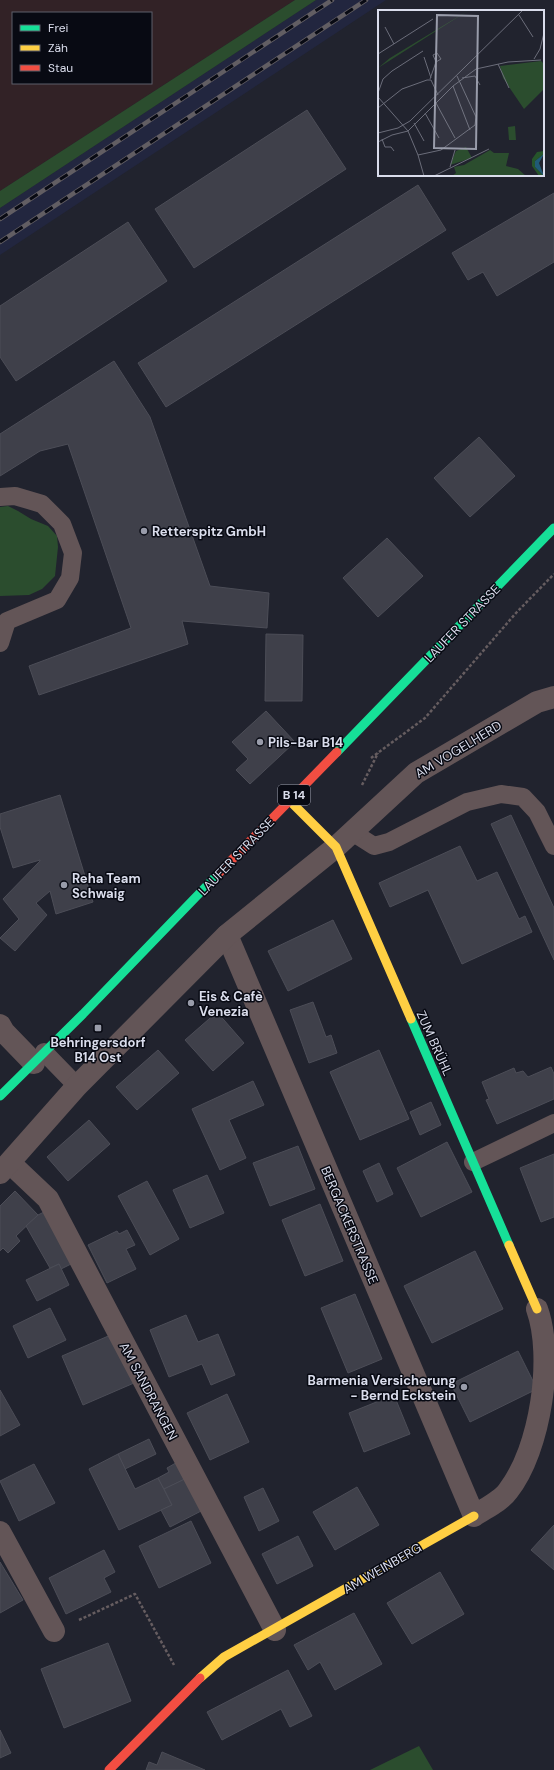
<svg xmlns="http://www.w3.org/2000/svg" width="554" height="1770" viewBox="0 0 554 1770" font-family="'DM Sans',sans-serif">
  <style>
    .industrial { fill: #322226; fill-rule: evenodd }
    .built { fill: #22263f }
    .green { fill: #2b4d2e }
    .building { fill: #3f404a; stroke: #4c4d57 }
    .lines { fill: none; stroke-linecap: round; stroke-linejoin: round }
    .path { stroke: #665d60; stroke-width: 2.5; stroke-dasharray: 3 2; stroke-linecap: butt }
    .lane { stroke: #635557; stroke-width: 18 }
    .street { stroke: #635557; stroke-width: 22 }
    .fast { stroke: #16e098; stroke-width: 9 }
    .slow { stroke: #ffcf43; stroke-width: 9 }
    .jam { stroke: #f24e42; stroke-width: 9 }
    .rail-casing { stroke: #625e63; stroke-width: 4.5 }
    .rail { stroke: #080a13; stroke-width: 3; stroke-dasharray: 9; stroke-linecap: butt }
    .poi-dot { fill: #999caa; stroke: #080a13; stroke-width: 1.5 }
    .labels { text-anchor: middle; stroke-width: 3; stroke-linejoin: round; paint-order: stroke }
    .shield { fill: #080a13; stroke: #9b9eab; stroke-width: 1 }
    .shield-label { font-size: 12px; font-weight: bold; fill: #daddec }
    .poi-label { font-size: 13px; font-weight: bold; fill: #daddec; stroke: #080a13; text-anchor: start }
    .street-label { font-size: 13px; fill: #daddec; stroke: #080a13 }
    .inset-road { fill: none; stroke: #6b6d7a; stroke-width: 1 }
    .view { fill: #999caa; fill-opacity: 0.15; stroke: #999caa; stroke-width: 2 }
    .inset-edge { fill: none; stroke: #daddec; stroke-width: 2 }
  </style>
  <rect width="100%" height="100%" fill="#21232e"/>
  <!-- industrial -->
  <path class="industrial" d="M0,0H295L0,191ZM13,13H151V83H13Z"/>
  <!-- built -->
  <polygon class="built" points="316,0 386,0 0,255 0,208"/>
  <!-- green -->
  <g class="green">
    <polygon points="295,0 316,0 0,208 0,191"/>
    <polygon points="8,506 18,511 31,519 48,526 57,536 58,547 55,576 42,589 29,595 0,596 0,507"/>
    <polygon points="419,1746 433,1770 370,1770"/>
  </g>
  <!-- building -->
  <g class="building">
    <polygon points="307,110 346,169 194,268 155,209"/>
    <polygon points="418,185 446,230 166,407 138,363"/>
    <polygon points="554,193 554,262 497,296 483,272 468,280 452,253"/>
    <polygon points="128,222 167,281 16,381 0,357 0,306"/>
    <polygon points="114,361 150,417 210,586 269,593 267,628 182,621 188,644 39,695 29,666 131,628 68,444 40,451 0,476 0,434"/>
    <polygon points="479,437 515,476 470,517 434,478"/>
    <polygon points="387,538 423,576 378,617 343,578"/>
    <polygon points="266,634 303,635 302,701 265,701"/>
    <polygon points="266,711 295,742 250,784 236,770 248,759 232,742"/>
    <polygon points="60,795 93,902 56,914 50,891 36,903 47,915 15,951 0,938 19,919 3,899 40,861 40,860 13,868 0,827 0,814"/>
    <polygon points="511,815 554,908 554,960 491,824"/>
    <polygon points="460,846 477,881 497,872 519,919 525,916 532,932 462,964 428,890 390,907 379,883"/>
    <polygon points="333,920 352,959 288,991 268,951"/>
    <polygon points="313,1002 326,1037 331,1035 337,1053 309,1063 290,1010"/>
    <polygon points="217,1012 244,1043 213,1071 185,1040"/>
    <polygon points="158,1050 179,1073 137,1110 116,1087"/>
    <polygon points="379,1050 409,1119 360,1140 330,1072"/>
    <polygon points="551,1067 554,1074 554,1099 497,1124 486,1100 489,1099 482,1082 514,1068 516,1073 523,1071 528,1077"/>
    <polygon points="253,1081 264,1105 229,1120 246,1158 220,1170 192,1109"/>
    <polygon points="431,1102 441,1125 420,1135 410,1112"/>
    <polygon points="89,1120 110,1144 68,1181 47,1157"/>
    <polygon points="447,1142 472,1192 421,1217 397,1168"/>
    <polygon points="298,1146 315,1189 270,1206 253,1163"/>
    <polygon points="554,1154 554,1217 541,1222 520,1168"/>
    <polygon points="379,1163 393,1194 377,1202 363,1171"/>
    <polygon points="207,1175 224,1213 190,1228 173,1190"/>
    <polygon points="147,1181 179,1239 150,1255 118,1196"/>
    <polygon points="15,1191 38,1215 16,1236 20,1241 8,1253 3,1248 0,1251 0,1206"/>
    <polygon points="320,1204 343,1261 305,1276 282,1220"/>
    <polygon points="46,1211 75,1262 61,1269 59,1264 50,1268 26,1226 38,1215"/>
    <polygon points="127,1230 135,1245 126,1249 136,1269 107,1283 88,1245 117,1231 119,1234"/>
    <polygon points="475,1251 503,1309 432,1343 404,1286"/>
    <polygon points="59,1264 69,1285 37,1301 26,1280"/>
    <polygon points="355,1294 382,1359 348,1373 321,1308"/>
    <polygon points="50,1308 66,1340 28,1358 13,1326"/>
    <polygon points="186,1315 198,1342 218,1334 235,1375 211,1385 202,1364 169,1377 150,1330"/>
    <polygon points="113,1334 134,1383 83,1405 62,1356"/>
    <polygon points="518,1351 537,1389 470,1422 451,1384"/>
    <polygon points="0,1390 20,1425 0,1436"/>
    <polygon points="227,1394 249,1442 210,1460 187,1413"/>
    <polygon points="394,1395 410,1434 364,1452 349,1413"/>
    <polygon points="149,1439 156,1454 125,1469 118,1454"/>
    <polygon points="118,1454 135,1489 158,1478 172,1505 119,1530 89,1469"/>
    <polygon points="181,1460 189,1477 164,1489 158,1478 169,1472 167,1468"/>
    <polygon points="34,1464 55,1503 19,1521 0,1481"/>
    <polygon points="189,1477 205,1509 170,1527 161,1510 172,1505 164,1489"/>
    <polygon points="357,1487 379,1525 335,1550 313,1512"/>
    <polygon points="263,1488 279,1521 259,1531 244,1497"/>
    <polygon points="191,1521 211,1563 159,1588 139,1546"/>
    <polygon points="554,1525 554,1570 531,1550"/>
    <polygon points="298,1536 313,1566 277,1584 262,1554"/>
    <polygon points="104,1550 115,1572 104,1578 111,1592 66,1614 49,1578"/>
    <polygon points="0,1562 23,1600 0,1613"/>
    <polygon points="440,1572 464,1614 412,1644 387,1603"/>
    <polygon points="354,1613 382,1664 335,1690 320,1662 308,1670 294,1645"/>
    <polygon points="108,1643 131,1701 64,1728 41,1669"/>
    <polygon points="288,1670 312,1716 290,1727 281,1709 222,1740 207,1712"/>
    <polygon points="0,1730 11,1753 0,1758"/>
    <polygon points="162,1752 205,1770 146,1770 149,1762 157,1765"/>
  </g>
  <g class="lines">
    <!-- path -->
    <g class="path">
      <polyline points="371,758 425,718 516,613 554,574"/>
      <polyline points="362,785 378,753"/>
      <polyline points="79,1620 135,1594 174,1665"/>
    </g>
    <!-- lane -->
    <g class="lane">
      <polyline points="0,497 15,496 42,504 62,524 73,553 70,578 57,600 7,621 0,643"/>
      <polyline points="352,832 374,846 389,842 467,802 501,794 523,797 537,812 554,846"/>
      <polyline points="44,1052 77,1086"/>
      <polyline points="473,1162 554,1123"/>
    </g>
    <!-- street -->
    <g class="street">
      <path d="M227,935L474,1516C484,1509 501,1501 508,1491C541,1449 554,1356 537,1309"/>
      <polyline points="0,1025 4,1032 34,1063"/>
      <polyline points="10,1163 48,1199 275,1630"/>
      <polyline points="0,1173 77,1086 227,935 336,847 416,773 537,702 554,697"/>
      <polyline points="0,1532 54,1631"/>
    </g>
    <!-- fast -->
    <g class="fast">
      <polyline points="337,752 554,528"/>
      <polyline points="411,1019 509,1245"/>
      <polyline points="0,1096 83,1014 219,873"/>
    </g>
    <!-- slow -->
    <g class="slow">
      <polyline points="289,800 336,847 411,1019"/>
      <polyline points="509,1245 537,1309"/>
      <polyline points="200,1678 224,1657 474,1516"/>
    </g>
    <!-- jam -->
    <g class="jam">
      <polyline points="219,873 337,752"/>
      <polyline points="109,1770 200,1678"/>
    </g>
    <!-- rail casing -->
    <g class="rail-casing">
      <g id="rail">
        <polyline points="0,219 332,0"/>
        <polyline points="0,242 366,0"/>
      </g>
    </g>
    <!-- rail -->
    <use href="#rail" class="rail"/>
  </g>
  <!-- markers -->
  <g class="poi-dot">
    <circle cx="144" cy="531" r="4"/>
    <circle cx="260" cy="742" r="4"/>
    <circle cx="64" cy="885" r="4"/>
    <circle cx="191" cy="1003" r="4"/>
    <rect x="94" y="1024" width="8" height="8" rx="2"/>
    <circle cx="464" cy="1387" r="4"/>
  </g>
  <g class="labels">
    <!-- shield labels -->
    <rect class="shield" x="278" y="785" width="32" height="20" rx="3"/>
    <g class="shield-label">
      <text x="294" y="799">B 14</text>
    </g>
    <!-- poi labels -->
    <g class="poi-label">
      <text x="152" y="536">Retterspitz GmbH</text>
      <text x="268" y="747">Pils-Bar B14</text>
      <text x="72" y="883">Reha Team<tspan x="72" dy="15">Schwaig</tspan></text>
      <text x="199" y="1001">Eis &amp; Cafè<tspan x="199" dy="15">Venezia</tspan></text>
      <text x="98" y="1047" text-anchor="middle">Behringersdorf<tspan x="98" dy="15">B14 Ost</tspan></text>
      <text x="456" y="1385" text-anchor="end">Barmenia Versicherung<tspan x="456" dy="15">- Bernd Eckstein</tspan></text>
    </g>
    <!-- street labels -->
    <g class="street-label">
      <text transform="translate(462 623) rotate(-46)" y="5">LAUFER STRASSE</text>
      <text transform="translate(458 749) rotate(-31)" y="5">AM VOGELHERD</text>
      <text transform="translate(236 856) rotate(-46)" y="5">LAUFER STRASSE</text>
      <text transform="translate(435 1043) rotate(66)" y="5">ZUM BRÜHL</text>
      <text transform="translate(350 1225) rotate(67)" y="5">BERGACKERSTRASSE</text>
      <text transform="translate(149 1391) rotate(62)" y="5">AM SANDRANGEN</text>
      <text transform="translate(382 1568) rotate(-30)" y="5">AM WEINBERG</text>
    </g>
  </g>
  <!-- overview -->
  <g transform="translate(378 10)">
    <rect width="166" height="166" fill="#21232e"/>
    <path d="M91,0L55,23L0,58L12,48ZM163,51L166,54V79L146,99L125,68L122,56ZM137,116L138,130H131L130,117ZM88,137L94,148L72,155L78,141ZM112,140L116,143H131L128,156L140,159L148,166H74L78,163L76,157L86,155Z" fill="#2b4d2e"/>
    <path d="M166,141V144L157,151V157L166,166H161L154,156V149L159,142Z" fill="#26552b"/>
    <path d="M166,144L161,153L166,166L157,157V151Z" fill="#205a76"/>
    <path class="inset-road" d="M141,5L155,27M7,17L16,34M0,44L55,9M46,47L53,68M156,49L162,39L166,23M120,54L131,78M84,68L97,66L102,75M52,69L58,52L63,49L59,43L55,45L58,52M75,76L92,120M0,83L5,69L14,61L45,41M0,87L30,121L40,145L46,166M58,93L77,128M0,98L24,79L49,70H53L60,85M47,103L61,128M36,113L46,131M0,123L20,118L32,111L145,0M4,129L7,137H13L16,141M0,132L14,125L30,121L75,76L98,59L130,52L163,50M40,145L63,140L97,115L98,107L79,66M72,157L77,140M56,166L111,139"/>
    <path class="view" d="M59,5L100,6L98,139L56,138Z"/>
    <rect width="166" height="166" class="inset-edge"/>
  </g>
  <!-- legend -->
  <rect x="12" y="12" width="140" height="72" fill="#080a13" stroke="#5c5e6a"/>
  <rect x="20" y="25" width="20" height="6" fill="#16e098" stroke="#5c5e6a"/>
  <text x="48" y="32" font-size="12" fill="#daddec">Frei</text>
  <rect x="20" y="45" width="20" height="6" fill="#ffcf43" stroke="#5c5e6a"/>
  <text x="48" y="52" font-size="12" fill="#daddec">Zäh</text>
  <rect x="20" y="65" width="20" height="6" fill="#f24e42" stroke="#5c5e6a"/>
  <text x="48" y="72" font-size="12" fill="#daddec">Stau</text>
</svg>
